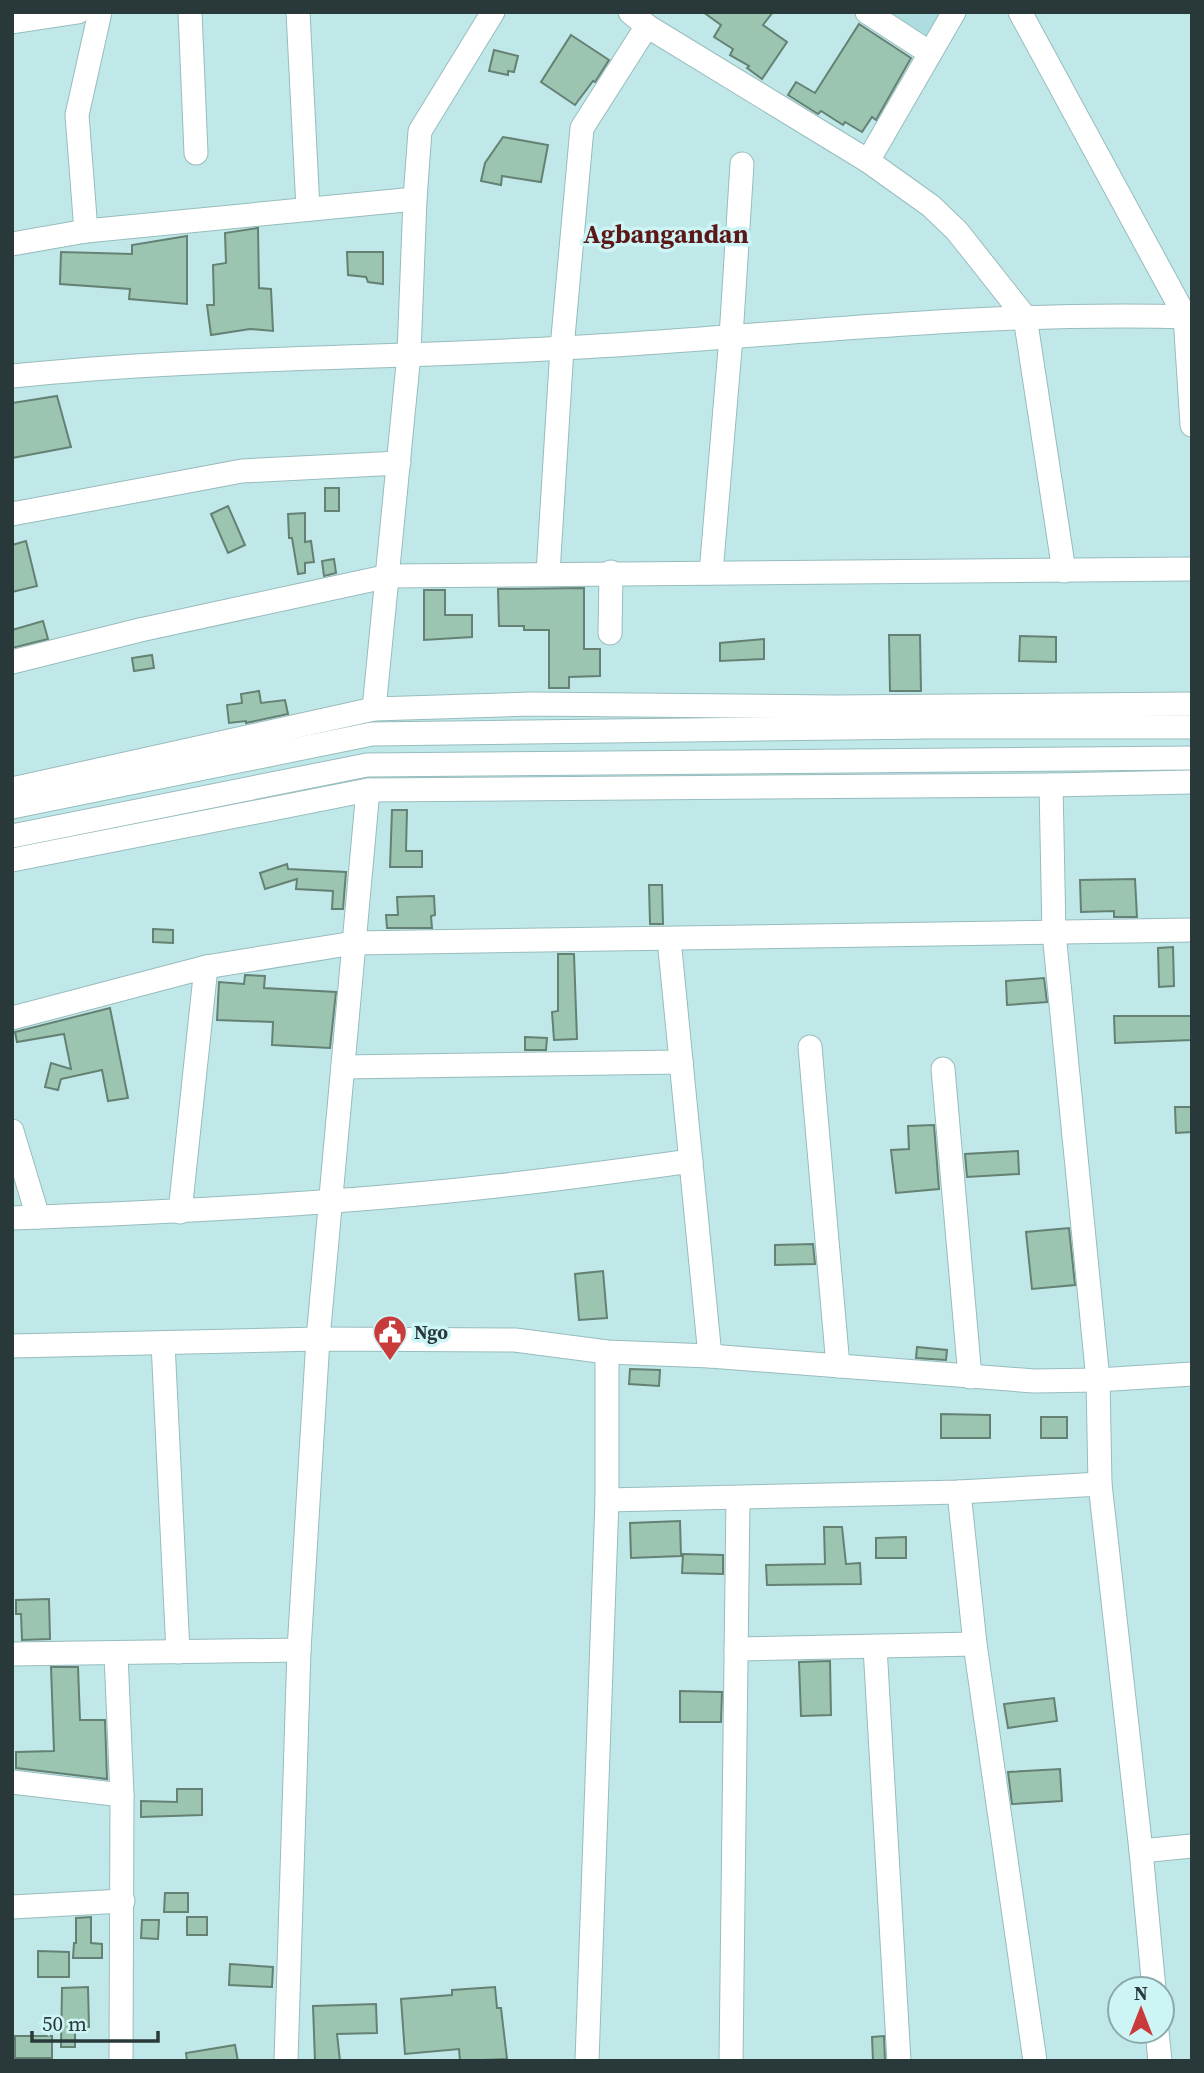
<svg xmlns="http://www.w3.org/2000/svg" width="1204" height="2073" viewBox="0 0 1204 2073" font-family="'Source Serif 4',serif">
  <style>
    .built { fill: #addddf }
    .building { fill: #9bc4b1; stroke: #648173; stroke-width: 2 }
    .lines { fill: none; stroke-linecap: round; stroke-linejoin: round }
    .minor-casing { stroke: #97bcbd; stroke-width: 25 }
    .minor { stroke: #fff; stroke-width: 23 }
    .labels { text-anchor: middle; stroke-width: 7; stroke-linejoin: round; paint-order: stroke }
    .poi-label { font-size: 19px; font-weight: bold; fill: #293839; stroke: #cef5f6; text-anchor: start }
    .district-label { font-size: 26px; font-weight: bold; fill: #5c1818; stroke: #cef5f6 }
  </style>
  <rect width="100%" height="100%" fill="#c1e8e9"/>
  <!-- built -->
  <polygon class="built" points="877,12 948,12 928,47"/>
  <!-- building -->
  <g class="building">
    <polygon points="703,12 773,12 763,25 787,42 762,79 747,68 749,66 730,55 733,49 714,37 721,25"/>
    <polygon points="859,24 911,58 876,120 872,117 862,132 845,122 843,125 821,111 818,114 788,95 796,82 815,93"/>
    <polygon points="571,35 609,60 595,82 593,81 575,105 541,82"/>
    <polygon points="494,50 518,56 514,72 508,71 508,75 489,71"/>
    <polygon points="503,137 548,145 541,182 502,176 501,185 481,181 485,163"/>
    <polygon points="258,228 259,288 271,289 273,331 250,329 211,335 207,305 214,305 213,265 226,263 225,233"/>
    <polygon points="187,236 187,304 129,299 130,289 60,284 61,252 132,254 132,245"/>
    <polygon points="347,252 383,252 383,284 368,282 366,277 348,275"/>
    <polygon points="57,396 71,447 12,458 12,403"/>
    <rect x="325" y="488" width="14" height="23"/>
    <polygon points="228,506 245,545 228,553 211,514"/>
    <polygon points="305,513 305,542 311,541 314,562 305,563 305,573 298,574 292,538 289,538 288,514"/>
    <polygon points="26,541 37,586 12,592 12,545"/>
    <polygon points="334,559 336,573 324,576 322,561"/>
    <polygon points="584,588 584,649 600,649 600,676 569,677 569,688 549,688 549,630 524,630 524,626 499,626 498,589"/>
    <polygon points="424,590 445,590 445,615 472,615 472,637 424,640"/>
    <polygon points="43,621 48,639 12,648 12,630"/>
    <polygon points="889,635 920,635 921,691 890,691"/>
    <polygon points="1020,636 1056,637 1056,662 1019,661"/>
    <polygon points="764,639 764,659 720,661 720,643"/>
    <polygon points="152,655 154,668 134,671 132,658"/>
    <polygon points="259,691 261,703 285,700 288,714 246,723 246,721 229,723 227,705 242,703 241,694"/>
    <polygon points="392,810 407,810 406,851 422,851 422,867 390,867"/>
    <polygon points="287,864 288,869 346,872 343,909 332,909 333,891 296,889 297,879 265,889 260,873"/>
    <polygon points="1135,879 1137,917 1114,917 1114,911 1081,912 1080,880"/>
    <polygon points="649,885 662,885 663,924 650,924"/>
    <polygon points="434,896 435,915 431,916 432,928 387,928 386,915 398,915 397,897"/>
    <polygon points="153,929 173,930 173,943 153,942"/>
    <polygon points="1173,947 1174,986 1159,987 1158,948"/>
    <polygon points="558,954 574,954 577,1039 554,1040 552,1012 558,1011"/>
    <polygon points="245,975 265,976 264,988 336,992 330,1048 272,1045 273,1022 217,1020 219,982 244,984"/>
    <polygon points="1044,978 1047,1002 1007,1005 1006,981"/>
    <polygon points="110,1008 128,1098 108,1101 102,1070 61,1079 58,1090 45,1087 51,1063 71,1069 64,1034 17,1042 15,1032"/>
    <polygon points="1114,1016 1192,1016 1192,1040 1115,1043"/>
    <polygon points="525,1037 547,1038 546,1050 525,1050"/>
    <polygon points="1175,1107 1192,1107 1192,1132 1176,1133"/>
    <polygon points="934,1125 939,1189 896,1193 891,1150 909,1149 908,1126"/>
    <polygon points="1018,1151 1019,1174 967,1177 965,1154"/>
    <polygon points="1069,1228 1075,1285 1032,1289 1026,1232"/>
    <polygon points="813,1244 815,1264 775,1265 775,1245"/>
    <polygon points="603,1271 607,1318 579,1320 575,1274"/>
    <polygon points="917,1347 947,1350 946,1360 916,1358"/>
    <polygon points="630,1369 660,1370 659,1386 629,1384"/>
    <polygon points="941,1414 990,1415 990,1438 941,1438"/>
    <rect x="1041" y="1417" width="26" height="21"/>
    <polygon points="680,1521 681,1556 631,1558 630,1523"/>
    <polygon points="824,1527 842,1527 846,1564 860,1563 861,1584 767,1585 766,1565 825,1564"/>
    <polygon points="906,1537 906,1558 876,1558 876,1538"/>
    <polygon points="683,1554 723,1555 723,1574 682,1573"/>
    <polygon points="49,1599 50,1639 22,1640 21,1614 16,1614 16,1600"/>
    <polygon points="830,1661 831,1715 801,1716 799,1662"/>
    <polygon points="51,1667 78,1667 80,1720 105,1720 107,1779 16,1768 16,1752 54,1751"/>
    <polygon points="680,1691 722,1692 721,1722 680,1722"/>
    <polygon points="1054,1698 1057,1721 1008,1728 1004,1704"/>
    <polygon points="1060,1769 1062,1801 1012,1804 1008,1772"/>
    <polygon points="177,1789 202,1789 202,1815 141,1817 141,1801 177,1802"/>
    <polygon points="165,1893 188,1893 188,1912 164,1912"/>
    <polygon points="91,1917 91,1943 102,1944 102,1958 73,1958 74,1943 76,1943 76,1918"/>
    <rect x="187" y="1917" width="20" height="18"/>
    <polygon points="142,1920 159,1920 158,1939 141,1938"/>
    <polygon points="38,1951 69,1952 69,1977 38,1977"/>
    <polygon points="230,1964 273,1967 272,1987 229,1985"/>
    <polygon points="88,1987 89,2027 75,2027 75,2047 61,2047 62,1988"/>
    <polygon points="495,1987 497,2008 501,2008 507,2059 460,2061 459,2049 405,2054 401,1999 452,1995 452,1990"/>
    <polygon points="376,2004 377,2033 337,2034 340,2061 315,2061 313,2006"/>
    <rect x="15" y="2036" width="37" height="22"/>
    <polygon points="884,2036 885,2061 873,2061 872,2037"/>
    <polygon points="235,2045 238,2061 187,2061 186,2053"/>
  </g>
  <g class="lines">
    <!-- minor casing -->
    <g class="minor-casing">
      <g id="minor">
        <polyline points="190,12 196,153"/>
        <polyline points="298,12 308,209"/>
        <polyline points="630,12 647,26 868,161 931,206 957,231 1025,317 1064,571"/>
        <polyline points="867,12 930,53"/>
        <polyline points="1020,12 1185,316 1192,425"/>
        <polyline points="12,22 78,12"/>
        <polyline points="868,161 954,12"/>
        <polyline points="86,231 77,115 100,12"/>
        <polyline points="12,244 86,231 415,199"/>
        <path d="M12,376C195,357 380,359 563,348C772,337 982,310 1192,317"/>
        <polyline points="12,514 242,471 399,463"/>
        <polyline points="548,573 562,348 582,128 647,26"/>
        <polyline points="711,573 731,337 742,164"/>
        <polyline points="610,633 611,572"/>
        <polyline points="12,662 140,630 389,576 1192,569"/>
        <polyline points="374,709 409,354 415,199 420,131 493,12"/>
        <polyline points="1051,785 1054,933 1098,1380 1100,1484 1141,1851 1154,1989"/>
        <polyline points="12,789 374,709 530,704 835,707 1192,704"/>
        <polyline points="12,807 372,734 926,727 1192,727"/>
        <polyline points="12,836 367,765 1192,758"/>
        <polyline points="12,860 368,790 1051,785 1192,782"/>
        <polyline points="669,939 710,1356"/>
        <polyline points="12,1018 206,967 354,943 1192,930"/>
        <polyline points="810,1047 838,1366"/>
        <polyline points="343,1067 681,1062"/>
        <polyline points="943,1069 970,1377"/>
        <polyline points="12,1131 38,1217"/>
        <polyline points="180,1212 206,967"/>
        <path d="M12,1218C173,1212 335,1204 496,1186C561,1179 626,1170 691,1161"/>
        <polyline points="163,1343 178,1652"/>
        <polyline points="12,1346 318,1339 515,1340 607,1352 710,1356 1034,1381 1098,1380 1192,1374"/>
        <polyline points="959,1492 975,1644 1035,2061"/>
        <polyline points="607,1500 959,1492 1100,1484"/>
        <polyline points="875,1647 899,2061"/>
        <polyline points="736,1649 975,1644"/>
        <polyline points="12,1654 299,1650"/>
        <polyline points="116,1654 122,1795 121,2061"/>
        <polyline points="12,1782 122,1795"/>
        <polyline points="1141,1851 1192,1846"/>
        <polyline points="12,1907 123,1901"/>
        <polyline points="1157,2031 1160,2061"/>
        <polyline points="286,2061 299,1650 318,1339 368,790"/>
        <polyline points="587,2061 607,1500 607,1352"/>
        <polyline points="731,2061 738,1498"/>
      </g>
    </g>
    <!-- minor -->
    <use href="#minor" class="minor"/>
  </g>
  <!-- icons -->
  <defs>
    <g id="civic-pin" transform="scale(1.75)"><path d="M0 17L-7.5 6A9.5 9.5 0 1 1 7.5 6Z" fill="#c93a3b" stroke="#cef5f6"/><path d="M-.6-6.5H3V-4.5H.6V-3L4-1V1h2V6H-6V1h2V-1L-.6-3ZM-1.2 2.5V6h2.4V2.5Z" fill="#fff"/></g>
  </defs>
  <g fill-rule="evenodd">
    <use href="#civic-pin" x="390" y="1332"/>
  </g>
  <g class="labels">
    <!-- poi labels -->
    <g class="poi-label">
      <text x="414" y="1339">Ngo</text>
    </g>
    <!-- district labels -->
    <g class="district-label">
      <text x="666" y="243">Agbangandan</text>
    </g>
  </g>
  <!-- border -->
  <rect width="1204" height="2073" fill="none" stroke="#293839" stroke-width="28"/>
  <!-- north arrow -->
  <g transform="translate(1141 2010)"><circle r="33" fill="#cef5f6" stroke="#8ca9aa" stroke-width="2"/>
  <path d="M0-5L12 26L0 18L-12 26Z" fill="#c93a3b"/>
  <text y="-10" font-size="19" font-weight="bold" text-anchor="middle" fill="#293839">N</text>
  </g>
  <!-- scale -->
  <path d="M32 2031v10h126v-10" fill="none" stroke="#293839" stroke-width="3.5"/>
  <text x="42" y="2031" font-size="21" fill="#293839" stroke="#cef5f6" stroke-width="5" paint-order="stroke">50 m</text>
</svg>
